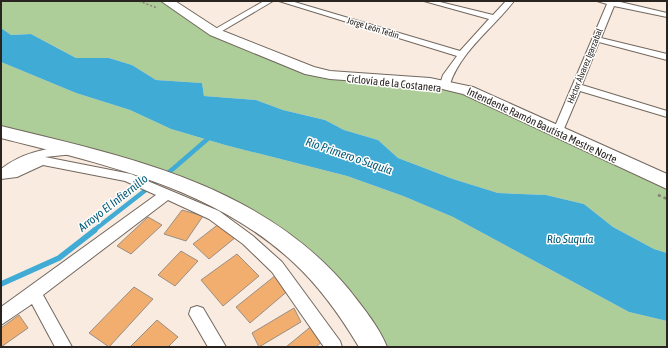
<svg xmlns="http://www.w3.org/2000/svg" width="668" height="348" viewBox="0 0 668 348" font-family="'Asap Condensed',sans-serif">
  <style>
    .green { fill: #aece99 }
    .water { fill: #40abd5 }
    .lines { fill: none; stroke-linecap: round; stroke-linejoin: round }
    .stream-far1 { stroke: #40abd5; stroke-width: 4.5 }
    .stream { stroke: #40abd5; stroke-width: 5.5 }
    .building { fill: #f2ae6f; stroke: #9a8e83 }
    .street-casing { stroke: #73685e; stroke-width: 2 }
    .primary-casing { stroke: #73685e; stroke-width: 2 }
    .path-far1 { stroke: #887f78; stroke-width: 1.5; stroke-dasharray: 2 2; stroke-linecap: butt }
    .path { stroke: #887f78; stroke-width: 2.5; stroke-dasharray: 3 3; stroke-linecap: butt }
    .street { fill: #fff; fill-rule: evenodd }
    .primary { fill: #fff; fill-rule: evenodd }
    .labels { text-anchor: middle; stroke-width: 3; stroke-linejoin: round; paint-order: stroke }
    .far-street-label { font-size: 9px; fill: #292420; stroke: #fff }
    .street-label { font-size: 11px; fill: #292420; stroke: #fff }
    .water-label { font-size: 12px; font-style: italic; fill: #005a76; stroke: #fff }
  </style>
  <rect width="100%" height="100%" fill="#f9ebe0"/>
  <!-- green -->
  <g class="green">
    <polygon points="1,1 167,1 214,32 310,71 445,84 667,182 667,253 654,249 613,227 584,204 546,195 498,193 453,179 398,158 378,140 344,130 325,120 283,110 256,100 204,96 202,83 156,80 132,65 109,58 76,58 31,34 11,35 1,28"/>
    <polygon points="1,62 76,93 130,110 171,129 225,145 347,176 403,196 453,217 629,312 667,321 667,347 374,347 311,264 214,199 1,132"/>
  </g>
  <!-- water -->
  <polygon class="water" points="1,28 11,35 31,34 76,58 109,58 132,65 156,80 202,83 204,96 256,100 283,110 325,120 344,130 378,140 398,158 453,179 498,193 546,195 584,204 613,227 654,249 667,253 667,321 629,312 453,217 403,196 347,176 225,145 171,129 130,110 76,93 1,62"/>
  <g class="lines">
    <!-- stream-far1 -->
    <polyline class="stream-far1" points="93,231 174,168 211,136"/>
    <!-- stream -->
    <polyline class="stream" points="1,284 59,258 95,230"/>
  </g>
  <!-- building -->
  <g class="building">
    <polygon points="182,210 203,216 186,241 164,234"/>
    <polygon points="148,217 162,225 131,254 117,246"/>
    <polygon points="220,223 236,237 209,259 193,244"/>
    <polygon points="181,251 198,261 175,286 158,275"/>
    <polygon points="237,254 259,276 223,306 201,280"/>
    <polygon points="276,275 290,289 250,323 236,307"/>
    <polygon points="134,287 153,299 109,347 89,333"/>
    <polygon points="294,308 301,322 259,347 252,333"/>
    <polygon points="19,315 28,328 1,347 1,328"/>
    <polygon points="157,320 178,337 168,347 130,347"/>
    <polygon points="314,324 326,338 316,347 286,347"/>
  </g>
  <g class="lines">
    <!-- street casing -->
    <g class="street-casing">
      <g id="street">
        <polygon points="264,1 273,1 217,34 210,32"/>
        <path d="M279,1H291L460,51L489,19L424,1H436L493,15L506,1H514C492,29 461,51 450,84L445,87L440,84L443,75L457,56Z"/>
        <polygon points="597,1 616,1 667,13 667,17 614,6 601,38 667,54 667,60 599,42 582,85 667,111 667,117 580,91 563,131 558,135 554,134 553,131 607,4"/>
        <path d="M70,147L74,148L76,151L74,154L45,157L131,174L219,211L253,236L282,262L340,341L342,347H324L272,272L243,244L209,219L168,200L43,295L72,347H55L32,304L1,325V307L156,195L125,181L43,165L17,177L1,179V169C22,153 44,148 70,147Z"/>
        <polygon points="197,306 203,308 226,347 208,347 189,314 191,308"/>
      </g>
    </g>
    <!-- primary casing -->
    <g class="primary-casing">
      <g id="primary">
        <polygon points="161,1 175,1 218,29 314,67 330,71 430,78 473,87 667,174 667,189 463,94 430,86 330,79 305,74 210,35"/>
        <path d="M1,126C128,157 264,185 351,292C364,309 379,327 387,347H359C341,317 320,287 294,263C214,188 103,164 1,138Z"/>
      </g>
    </g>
    <!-- path-far1 -->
    <polyline class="path-far1" points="139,1 157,8"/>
    <!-- path -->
    <polyline class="path" points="658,195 667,199"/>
    <!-- street -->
    <use href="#street" class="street"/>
    <!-- primary -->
    <use href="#primary" class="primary"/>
  </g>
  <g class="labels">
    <!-- far-street labels -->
    <g class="far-street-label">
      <text transform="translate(373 28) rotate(17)" y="3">Jorge León Tedin</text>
      <text transform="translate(585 66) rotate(-68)" y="3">Héctor Álvarez Igarzabal</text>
    </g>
    <!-- street labels -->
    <g class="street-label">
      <text transform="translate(394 83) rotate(6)" y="4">Ciclovía de la Costanera</text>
      <text transform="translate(542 125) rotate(25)" y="4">Intendente Ramón Bautista Mestre Norte</text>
    </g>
    <!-- water labels -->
    <g class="water-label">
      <text transform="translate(349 156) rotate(19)" y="4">Río Primero o Suquía</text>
      <text transform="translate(113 203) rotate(-38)" y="4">Arroyo El Infiernillo</text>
      <text x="570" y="243">Río Suquía</text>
    </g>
  </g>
  <!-- border -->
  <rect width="668" height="348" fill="none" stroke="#292420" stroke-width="4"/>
</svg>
